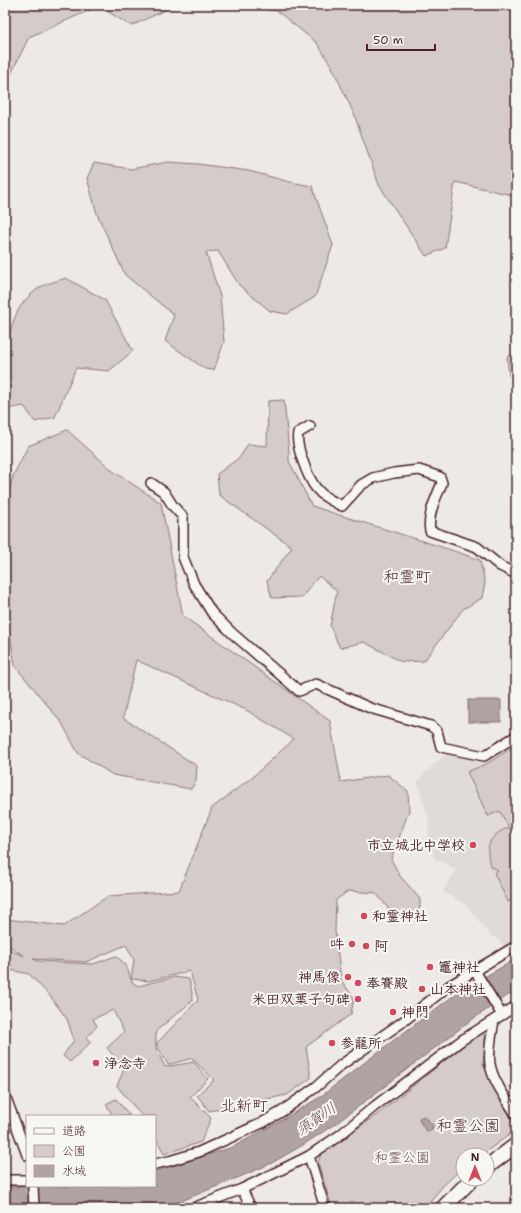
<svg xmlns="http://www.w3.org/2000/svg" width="521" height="1213" viewBox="0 0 521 1213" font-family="'Shantell Sans','Klee One',sans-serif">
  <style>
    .built { fill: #e0dad8 }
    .green { fill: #d4cbca; stroke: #8f757a; fill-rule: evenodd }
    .water { fill: #b1a2a3; stroke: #886e73 }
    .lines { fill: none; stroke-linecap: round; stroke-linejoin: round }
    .minor-casing { stroke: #4a1f2b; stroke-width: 12 }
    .trunk-casing { stroke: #4a1f2b; stroke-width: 17 }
    .minor { stroke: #f6f6f2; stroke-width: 9 }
    .trunk { stroke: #f6f6f2; stroke-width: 14 }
    .poi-dot { fill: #d1495b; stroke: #f6f6f2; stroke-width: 1.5 }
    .labels { text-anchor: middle; stroke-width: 4; stroke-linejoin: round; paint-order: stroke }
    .poi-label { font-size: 14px; font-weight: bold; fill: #4a1f2b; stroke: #f6f6f2; text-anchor: start }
    .park-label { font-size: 14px; fill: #6c4a53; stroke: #f6f6f2 }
    .water-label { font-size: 15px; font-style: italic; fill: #6e4d55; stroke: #f6f6f2 }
    .quarter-label { font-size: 16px; fill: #4a1f2b; stroke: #f6f6f2 }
  </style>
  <rect width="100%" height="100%" fill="#ece9e6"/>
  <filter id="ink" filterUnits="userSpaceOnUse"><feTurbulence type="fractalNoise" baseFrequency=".025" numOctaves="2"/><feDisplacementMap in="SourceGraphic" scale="8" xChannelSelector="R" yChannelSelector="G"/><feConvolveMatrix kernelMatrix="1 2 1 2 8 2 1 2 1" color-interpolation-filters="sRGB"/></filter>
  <g filter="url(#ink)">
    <!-- built -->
    <polygon class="built" points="516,742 516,943 505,949 499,940 491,936 465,904 443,892 456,870 434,858 428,833 429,820 417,782 428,770 448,752 485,762"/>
    <!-- green -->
    <g class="green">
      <polygon points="5,5 176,5 131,26 99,6 29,37 5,86"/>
      <polygon points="228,5 516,5 516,196 455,182 445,248 426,256 379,185 354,114 332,67 317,43 277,11"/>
      <polygon points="168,162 198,164 249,171 290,182 312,186 333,245 315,297 287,314 270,311 239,285 218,251 206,252 220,296 224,342 214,370 205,369 165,341 174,315 125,275 97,214 87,178 94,163 131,169"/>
      <path d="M66,278L105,300L133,351L109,371L76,368L55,417L35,422L24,406L5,409V350L7,349C11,323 17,303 39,288C46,283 58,281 66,278Z"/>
      <polygon points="516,353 516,381 509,376 507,357"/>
      <path d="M284,400L289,452V461L312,506C368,525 424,540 480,560L485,583L482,598L463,609L424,661L402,662L364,642L340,648L330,626L337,591L319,576L302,597L272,598L267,581L292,547L219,495L217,474L240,457L248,444L267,446L268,401Z"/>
      <path d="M67,430L113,471L161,503L183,616L330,721L341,782L388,775L408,791L409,811L391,859L400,876L420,899V908L407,919L391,912L376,893L348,891L336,900L335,931L341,980L354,998L351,1014L306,1047L311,1078L287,1095L209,1111L197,1095L214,1080L192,1058L168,1065L156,1044V1049L165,1067L194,1062L208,1079L190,1097L211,1118L201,1142L164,1154L155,1136V1116H142L117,1086L124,1069L107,1048L124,1032L113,1010L93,1019L97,1026L86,1038L91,1042L70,1062L63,1056L74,1040L67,1019L50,996L29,974L10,970L5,966V946L12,951L24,956L5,943V919L64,926L108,896L179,891L212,808L256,774L294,739L246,710L136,660L123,718L197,766L196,781L191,789L113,775L78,753L62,723L15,666L8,623L5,620V509L13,476L28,446ZM126,945L134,960L131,979L149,981L190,971L198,1000L156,1044V1031L191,1002L193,998L189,979L174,977L138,986L132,982L126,965L116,956L93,964L37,961L33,959L86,962Z"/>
      <path d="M516,745V898L508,902L494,873L498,870L490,866C489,862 488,857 488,853C487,840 497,831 509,828L500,811L488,816L467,772L488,763Z"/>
      <polygon points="482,1031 485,1038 485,1049 483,1064 492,1083 516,1121 516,1130 481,1155 463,1155 463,1167 443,1186 424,1208 332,1208 318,1162 321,1154 379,1113"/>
      <polygon points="116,1099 130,1116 113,1116 106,1104"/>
    </g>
    <!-- water -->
    <g class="water">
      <rect x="468" y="700" width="33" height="22"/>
      <polygon points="516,959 516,990 470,1021 338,1122 303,1145 270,1164 242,1176 179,1202 157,1208 5,1208 5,1187 155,1186 155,1171 233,1147 282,1120 320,1097 386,1046 460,991"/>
      <polygon points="424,1116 426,1117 433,1126 431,1131 426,1131 420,1122 419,1118"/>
    </g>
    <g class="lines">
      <!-- minor casing -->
      <g class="minor-casing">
        <g id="minor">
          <path d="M310,426L298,433C295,445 308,478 316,488C323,497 332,501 342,506L361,485L373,478L394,473L419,470L440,477L442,483C436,498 427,515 430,531L477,547L500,566L516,574"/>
          <polyline points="151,483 164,492 173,506 183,517 183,557 194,584 212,613 232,633 299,691 316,684 370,708 431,726 437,731 441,747 484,756 516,736"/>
          <polyline points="475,971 502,1015"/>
          <path d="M494,1020C492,1034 488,1050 490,1064C493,1082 507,1099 516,1115"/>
          <polyline points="5,1095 27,1155"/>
          <polyline points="309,1156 325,1208"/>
          <polyline points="155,1164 169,1161 199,1152 262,1123 281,1112 316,1087 341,1065 401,1023 449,986 516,946"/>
          <polyline points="5,1180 27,1180"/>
          <polyline points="33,1186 34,1208"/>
          <polyline points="242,1189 251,1208"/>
          <polyline points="193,1208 242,1189 309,1156 340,1135 375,1106 462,1040 516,1006"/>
        </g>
      </g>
      <!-- trunk casing -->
      <g class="trunk-casing">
        <g id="trunk">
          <polyline points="487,1167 516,1145"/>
          <polyline points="443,1208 472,1179"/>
        </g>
      </g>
      <!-- minor -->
      <use href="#minor" class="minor"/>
      <!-- trunk -->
      <use href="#trunk" class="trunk"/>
    </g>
  </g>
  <!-- markers -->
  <g class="poi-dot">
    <circle cx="473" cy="845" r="4"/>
    <circle cx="364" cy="916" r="4"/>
    <circle cx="352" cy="944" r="4"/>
    <circle cx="366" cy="946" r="4"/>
    <circle cx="430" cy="967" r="4"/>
    <circle cx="348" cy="977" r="4"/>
    <circle cx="358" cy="983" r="4"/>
    <circle cx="422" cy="989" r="4"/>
    <circle cx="358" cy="999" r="4"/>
    <circle cx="393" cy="1012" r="4"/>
    <circle cx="332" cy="1043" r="4"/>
    <circle cx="96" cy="1063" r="4"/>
  </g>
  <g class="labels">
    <!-- poi labels -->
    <g class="poi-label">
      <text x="465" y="850" text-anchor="end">市立城北中学校</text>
      <text x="372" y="921">和霊神社</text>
      <text x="344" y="949" text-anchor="end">吽</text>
      <text x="374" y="951">阿</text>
      <text x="438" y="972">竈神社</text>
      <text x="340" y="982" text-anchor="end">神馬像</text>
      <text x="366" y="988">奉賽殿</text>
      <text x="430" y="994">山本神社</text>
      <text x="350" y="1004" text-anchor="end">米田双葉子句碑</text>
      <text x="401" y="1017">神門</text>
      <text x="340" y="1048">参籠所</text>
      <text x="104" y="1068">浄念寺</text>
    </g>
    <!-- park labels -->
    <g class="park-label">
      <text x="402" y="1162">和霊公園</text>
    </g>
    <!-- water labels -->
    <g class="water-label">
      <text transform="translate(316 1119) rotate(-35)" y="5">須賀川</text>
    </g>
    <!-- quarter labels -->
    <g class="quarter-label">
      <text x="407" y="582">和霊町</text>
      <text x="244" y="1111">北新町</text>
      <text x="468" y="1131">和霊公園</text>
    </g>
  </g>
  <!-- margin -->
  <rect width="521" height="1213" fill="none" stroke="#f6f6f2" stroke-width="20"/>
  <rect x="10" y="10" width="501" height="1193" fill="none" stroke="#4a1f2b" stroke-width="1.5" filter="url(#ink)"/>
  <!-- legend -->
  <rect x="26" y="1115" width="130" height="72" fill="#f6f6f2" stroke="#b1a0a2"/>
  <rect x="34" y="1128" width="20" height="6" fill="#f6f6f2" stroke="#b1a0a2"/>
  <text x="62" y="1135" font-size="12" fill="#4a1f2b">道路</text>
  <rect x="34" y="1145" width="20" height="12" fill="#d4cbca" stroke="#b1a0a2"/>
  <text x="62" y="1155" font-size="12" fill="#4a1f2b">公園</text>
  <rect x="34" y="1165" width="20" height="12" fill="#b1a2a3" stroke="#b1a0a2"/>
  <text x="62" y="1175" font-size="12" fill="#4a1f2b">水域</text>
  <!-- north arrow -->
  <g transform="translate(475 1167)"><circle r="19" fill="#f6f6f2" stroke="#b1a0a2"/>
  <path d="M0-3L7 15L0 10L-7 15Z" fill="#d1495b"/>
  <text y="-6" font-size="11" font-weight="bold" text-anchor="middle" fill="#4a1f2b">N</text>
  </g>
  <!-- scale -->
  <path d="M367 44v6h68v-6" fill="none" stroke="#4a1f2b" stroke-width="2"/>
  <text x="373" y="44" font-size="12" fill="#4a1f2b" stroke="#f6f6f2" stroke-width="3" paint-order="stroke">50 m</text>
</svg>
